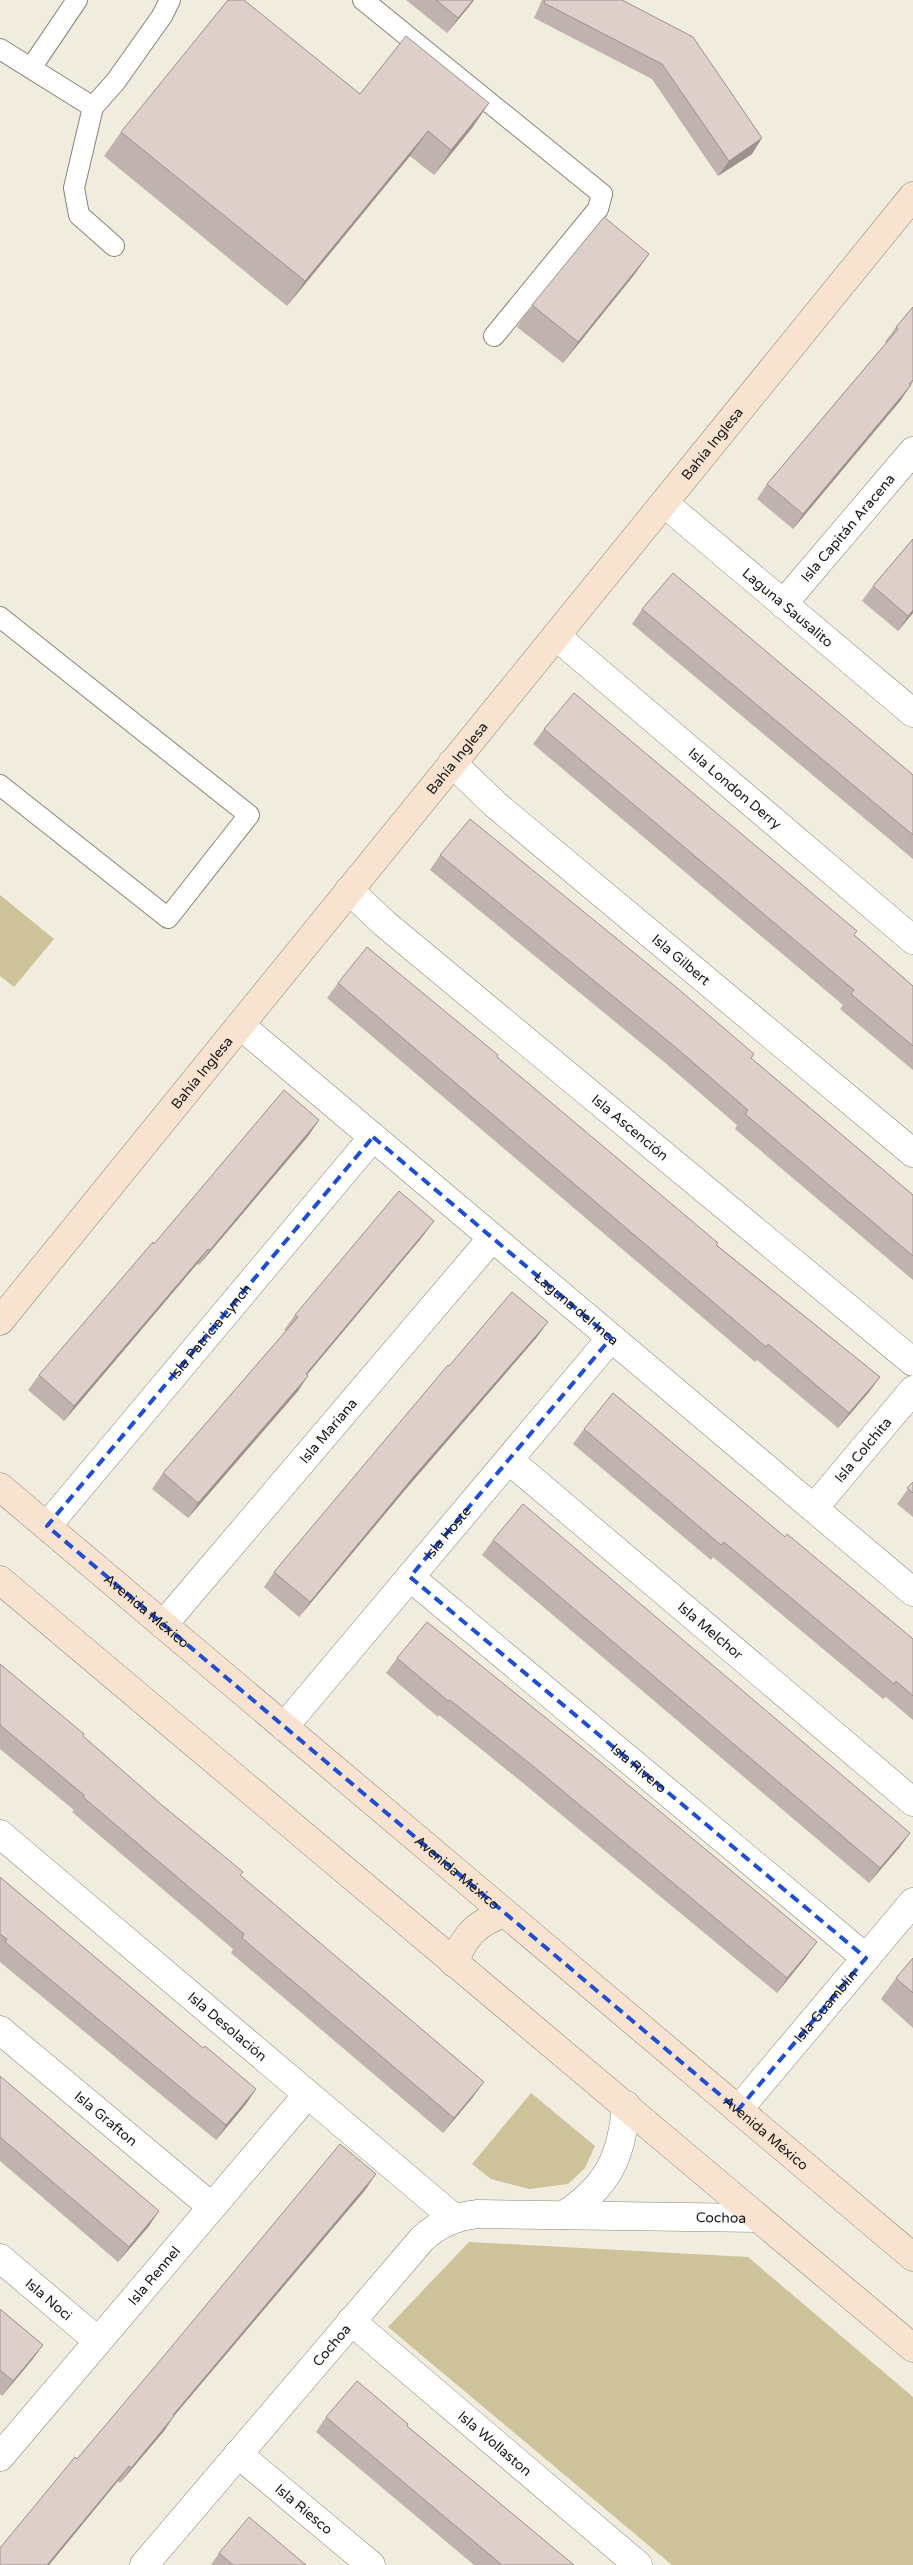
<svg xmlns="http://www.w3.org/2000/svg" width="913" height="2565" viewBox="0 0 913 2565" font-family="'Varela Round',sans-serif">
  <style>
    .green { fill: #cdc29a }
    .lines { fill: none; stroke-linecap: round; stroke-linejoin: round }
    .lane-casing { stroke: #888578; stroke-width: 22 }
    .street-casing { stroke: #888578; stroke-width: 29 }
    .secondary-casing { stroke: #888578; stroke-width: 29 }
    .lane { stroke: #fff; stroke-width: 20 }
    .street { stroke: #fff; stroke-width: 28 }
    .secondary { stroke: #f7e3d0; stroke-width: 28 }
    .wall { fill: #c0b2ae }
    .shaded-wall { fill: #9c918d }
    .building { fill: #dfcfca; stroke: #9c918d }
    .marked { fill: none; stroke: #1d4ed8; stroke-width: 4; stroke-dasharray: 10 6; stroke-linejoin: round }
    .labels { text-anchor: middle; stroke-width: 4; stroke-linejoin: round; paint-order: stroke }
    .street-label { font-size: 14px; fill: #1a1914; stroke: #fff }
  </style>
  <rect width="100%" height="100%" fill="#f0edde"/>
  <!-- green -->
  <g class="green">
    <polygon points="0,895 54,939 14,987 0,976"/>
    <polygon points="531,2093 595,2146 585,2168 568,2184 529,2189 491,2179 472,2164"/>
    <polygon points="469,2242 748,2257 913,2397 913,2565 672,2565 388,2327"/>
  </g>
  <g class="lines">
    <!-- lane casing -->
    <g class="lane-casing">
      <g id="lane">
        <polyline points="363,0 602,194 598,209 494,336"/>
        <polyline points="0,49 93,107"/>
        <polyline points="31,68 77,0"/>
        <polyline points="114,246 79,215 74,188 93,107 116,81 162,16 170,0"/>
        <polyline points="0,617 249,815 168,918 0,785"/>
      </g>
    </g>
    <!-- street casing -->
    <g class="street-casing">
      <g id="street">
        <path id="s1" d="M664,503L913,713"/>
        <path id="s2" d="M783,604L913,451"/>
        <path id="s3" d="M556,636L913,940"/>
        <path id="s4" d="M452,763L496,805L913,1153"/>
        <path id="s5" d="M349,890L385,924L913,1362"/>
        <path id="s6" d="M240,1025L913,1592"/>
        <path id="s7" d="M509,1460L913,1802"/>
        <path id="s8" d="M814,1508L913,1390"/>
        <path id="s9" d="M47,1526L373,1137"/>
        <path id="s10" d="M410,1577L866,1958"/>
        <path id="s11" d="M163,1625L492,1238"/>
        <path id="s12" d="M284,1727L611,1338"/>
        <path id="s13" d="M0,1834L454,2218"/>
        <path id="s14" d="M0,2030L212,2207"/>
        <path id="s15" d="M738,2110L913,1902"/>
        <path d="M564,2215C608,2186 622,2157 626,2105"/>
        <path id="s16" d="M0,2258L98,2341"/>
        <path id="s17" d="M351,2321L638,2565"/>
        <path id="s18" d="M238,2454L371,2565"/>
        <path id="s19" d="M0,2457L307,2095"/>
        <path id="s20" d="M144,2565L422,2239C438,2224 456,2216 478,2214L758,2218"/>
      </g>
    </g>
    <!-- secondary casing -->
    <g class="secondary-casing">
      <g id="secondary">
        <path id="s21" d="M0,1321L913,196"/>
        <path id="s22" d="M0,1487L913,2257"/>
        <polyline points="0,1580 913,2348"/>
        <path d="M454,1963C465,1935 476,1923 505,1913"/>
      </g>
    </g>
    <!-- lane -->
    <use href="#lane" class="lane"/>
    <!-- street -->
    <use href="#street" class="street"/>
    <!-- secondary -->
    <use href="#secondary" class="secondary"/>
  </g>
  <!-- wall -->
  <g class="wall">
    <polygon points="406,0 474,0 447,33"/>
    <polygon points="542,0 622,0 752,154 718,176 652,79 534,18"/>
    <polygon points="360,94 489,103 472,128 434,175 410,156 287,306 104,156 121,132"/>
    <polygon points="649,254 634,275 563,363 517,327 532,305"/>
    <polygon points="913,307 913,382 900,401 793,529 757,499 767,484 886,343 885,342 896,327"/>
    <polygon points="913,539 913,613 898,631 862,601 873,586"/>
    <polygon points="642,609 913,775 913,859 632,624"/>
    <polygon points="544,729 854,935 913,986 913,1070 840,1009 843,1005 533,744"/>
    <polygon points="440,855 754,1054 751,1058 913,1195 913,1280 735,1129 737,1125 663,1061 430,870"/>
    <polygon points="338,983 497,1057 717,1245 880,1377 869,1392 838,1428 757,1360 755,1362 327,998"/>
    <polygon points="309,1135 199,1265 197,1264 64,1421 28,1390 39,1375 154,1244"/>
    <polygon points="423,1236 307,1375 298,1391 188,1518 152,1489 163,1473 286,1331 284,1330 295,1315"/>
    <polygon points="537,1337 405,1490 299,1617 264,1587 274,1572 449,1366"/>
    <polygon points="584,1429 785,1537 913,1639 913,1720 886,1697 883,1699 713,1557 711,1560 573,1444"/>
    <polygon points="913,1482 913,1517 897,1504"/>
    <polygon points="493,1540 910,1833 899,1848 869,1883 482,1555"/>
    <polygon points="397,1658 806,1957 777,1993 523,1783 439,1715 438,1717 386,1673"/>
    <polygon points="0,1664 83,1736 240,1875 473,2097 443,2133 231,1953 233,1949 72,1812 74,1810 0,1749"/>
    <polygon points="0,1877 203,2048 256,2089 246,2104 216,2140 0,1962"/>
    <polygon points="913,1958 913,2028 881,1999 896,1978"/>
    <polygon points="0,2076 149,2226 118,2262 0,2161"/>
    <polygon points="366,2189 174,2416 164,2431 120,2483 118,2481 49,2565 0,2565 77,2459"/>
    <polygon points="0,2309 43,2345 32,2360 2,2396 0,2394"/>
    <polygon points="326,2417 407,2426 574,2565 474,2565 316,2432"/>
    <polygon points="219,2553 306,2565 211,2565"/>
  </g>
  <!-- shaded-wall -->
  <g class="shaded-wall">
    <polygon points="473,0 474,0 468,8 447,33 458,18"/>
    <polygon points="489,103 472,128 434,175 451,150"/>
    <polygon points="428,131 410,156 287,306 305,281"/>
    <polygon points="762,138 752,154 718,176 729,161"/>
    <polygon points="649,254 634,275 563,363 578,342"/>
    <polygon points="911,385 900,401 793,529 803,514"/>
    <polygon points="913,610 913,613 898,631 908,616"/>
    <polygon points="319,1120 309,1135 199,1265 210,1250"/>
    <polygon points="434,1221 423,1236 295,1389 306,1374"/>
    <polygon points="208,1249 197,1264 64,1421 74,1406"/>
    <polygon points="548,1322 537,1337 405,1490 299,1617 310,1602 415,1475"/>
    <polygon points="308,1376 298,1391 188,1518 198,1503"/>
    <polygon points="880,1377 869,1392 838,1428 849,1413"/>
    <polygon points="910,1833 899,1848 869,1883 880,1868"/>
    <polygon points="817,1942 806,1957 777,1993 787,1978"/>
    <polygon points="484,2082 473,2097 443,2133 454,2118"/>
    <polygon points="256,2089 246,2104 216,2140 226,2125"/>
    <polygon points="376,2174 366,2189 162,2430 173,2415"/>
    <polygon points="159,2211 149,2226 118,2262 129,2247"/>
    <polygon points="43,2345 32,2360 2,2396 13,2381"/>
    <polygon points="174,2416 164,2431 120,2483 131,2468"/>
    <polygon points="129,2466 118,2481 49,2565 47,2565"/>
  </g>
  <!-- building -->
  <g class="building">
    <polygon points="228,0 244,0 360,94 406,36 489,103 451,150 428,131 305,281 121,132"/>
    <polygon points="436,0 473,0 458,18"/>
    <polygon points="545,0 622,0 693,37 762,138 729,161 662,64 544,3"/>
    <polygon points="604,217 649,254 578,342 532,305"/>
    <polygon points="913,307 913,380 909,384 911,385 803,514 767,484 898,329 896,327"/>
    <polygon points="913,539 913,610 908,616 873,586"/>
    <polygon points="673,573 913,775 913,835 642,609"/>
    <polygon points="574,693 857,931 854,935 913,986 913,1046 851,994 854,990 544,729"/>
    <polygon points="470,819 676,987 754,1054 751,1058 913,1195 913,1256 745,1114 748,1110 674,1046 440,855"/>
    <polygon points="367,947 498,1055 497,1057 718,1243 716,1245 880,1377 849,1413 768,1344 766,1347 338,983"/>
    <polygon points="284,1090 319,1120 210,1250 208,1249 74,1406 39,1375 153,1242 154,1244"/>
    <polygon points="399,1191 434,1221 306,1374 308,1376 198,1503 163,1473 298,1317 295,1315"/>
    <polygon points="512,1292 548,1322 415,1475 310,1602 274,1572 448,1365 449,1366"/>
    <polygon points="613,1393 785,1537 787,1534 913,1639 913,1696 896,1681 894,1684 724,1542 721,1545 584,1429"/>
    <polygon points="913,1482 913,1493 907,1488"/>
    <polygon points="523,1504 910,1833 880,1868 493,1540"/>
    <polygon points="427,1622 598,1760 817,1942 787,1978 534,1767 450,1700 448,1701 397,1658"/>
    <polygon points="0,1664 84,1734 83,1736 163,1806 243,1872 240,1875 484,2082 454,2118 242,1938 244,1934 83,1797 84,1795 0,1725"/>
    <polygon points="0,1877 203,2048 205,2046 256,2089 226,2125 5,1942 7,1939 0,1934"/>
    <polygon points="913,1958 913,1993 896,1978"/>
    <polygon points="0,2076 159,2211 129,2247 0,2137"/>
    <polygon points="340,2144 376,2174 173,2415 174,2416 131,2468 129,2466 47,2565 0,2565 0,2548 75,2457 77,2459 163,2357"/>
    <polygon points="0,2309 43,2345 13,2381 0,2370"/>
    <polygon points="357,2381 408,2424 407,2426 574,2565 502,2565 326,2417"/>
    <polygon points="249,2517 306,2565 233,2565 219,2553"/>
  </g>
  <!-- marked area -->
  <path class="marked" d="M373,1137L611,1338L410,1577L866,1958L738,2110L47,1526Z"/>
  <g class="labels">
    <!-- street labels -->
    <g class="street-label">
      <text dy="5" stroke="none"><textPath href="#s21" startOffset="1130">Bahía Inglesa</textPath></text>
      <text dy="5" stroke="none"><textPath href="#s2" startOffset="100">Isla Capitán Aracena</textPath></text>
      <text dy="5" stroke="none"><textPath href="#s1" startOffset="162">Laguna Sausalito</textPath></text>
      <text dy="5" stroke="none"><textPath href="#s21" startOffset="725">Bahía Inglesa</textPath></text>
      <text dy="5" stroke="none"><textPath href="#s3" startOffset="235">Isla London Derry</textPath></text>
      <text dy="5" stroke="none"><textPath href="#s4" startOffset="302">Isla Gilbert</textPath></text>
      <text dy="5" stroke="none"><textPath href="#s21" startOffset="320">Bahía Inglesa</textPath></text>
      <text dy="5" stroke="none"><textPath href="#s5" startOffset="368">Isla Ascención</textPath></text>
      <text dy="5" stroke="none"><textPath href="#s6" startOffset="440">Laguna del Inca</textPath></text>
      <text dy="5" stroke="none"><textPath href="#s9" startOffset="254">Isla Patricia Lynch</textPath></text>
      <text dy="5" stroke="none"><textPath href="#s11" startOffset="255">Isla Mariana</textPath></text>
      <text dy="5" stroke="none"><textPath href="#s8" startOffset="76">Isla Colchita</textPath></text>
      <text dy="5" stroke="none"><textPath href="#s12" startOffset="254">Isla Hoste</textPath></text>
      <text dy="5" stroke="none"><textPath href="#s22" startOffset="192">Avenida México</textPath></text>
      <text dy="5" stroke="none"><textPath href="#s7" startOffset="264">Isla Melchor</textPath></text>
      <text dy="5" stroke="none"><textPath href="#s10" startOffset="298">Isla Rivero</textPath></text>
      <text dy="5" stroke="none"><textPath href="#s22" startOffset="598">Avenida México</textPath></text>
      <text dy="5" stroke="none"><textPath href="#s15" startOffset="136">Isla Guamblín</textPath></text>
      <text dy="5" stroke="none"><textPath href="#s13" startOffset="298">Isla Desolación</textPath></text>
      <text dy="5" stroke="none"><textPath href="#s14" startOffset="138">Isla Grafton</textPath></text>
      <text dy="5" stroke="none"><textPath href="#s22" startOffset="1002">Avenida México</textPath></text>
      <text dy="5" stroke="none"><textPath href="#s20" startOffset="734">Cochoa</textPath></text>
      <text dy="5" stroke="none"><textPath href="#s19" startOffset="238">Isla Rennel</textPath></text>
      <text dy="5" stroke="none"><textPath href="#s16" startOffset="64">Isla Noci</textPath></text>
      <text dy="5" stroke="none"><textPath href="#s20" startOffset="289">Cochoa</textPath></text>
      <text dy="5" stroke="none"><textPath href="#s17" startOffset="189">Isla Wollaston</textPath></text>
      <text dy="5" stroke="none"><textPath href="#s18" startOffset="86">Isla Riesco</textPath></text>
    </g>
  </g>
</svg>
